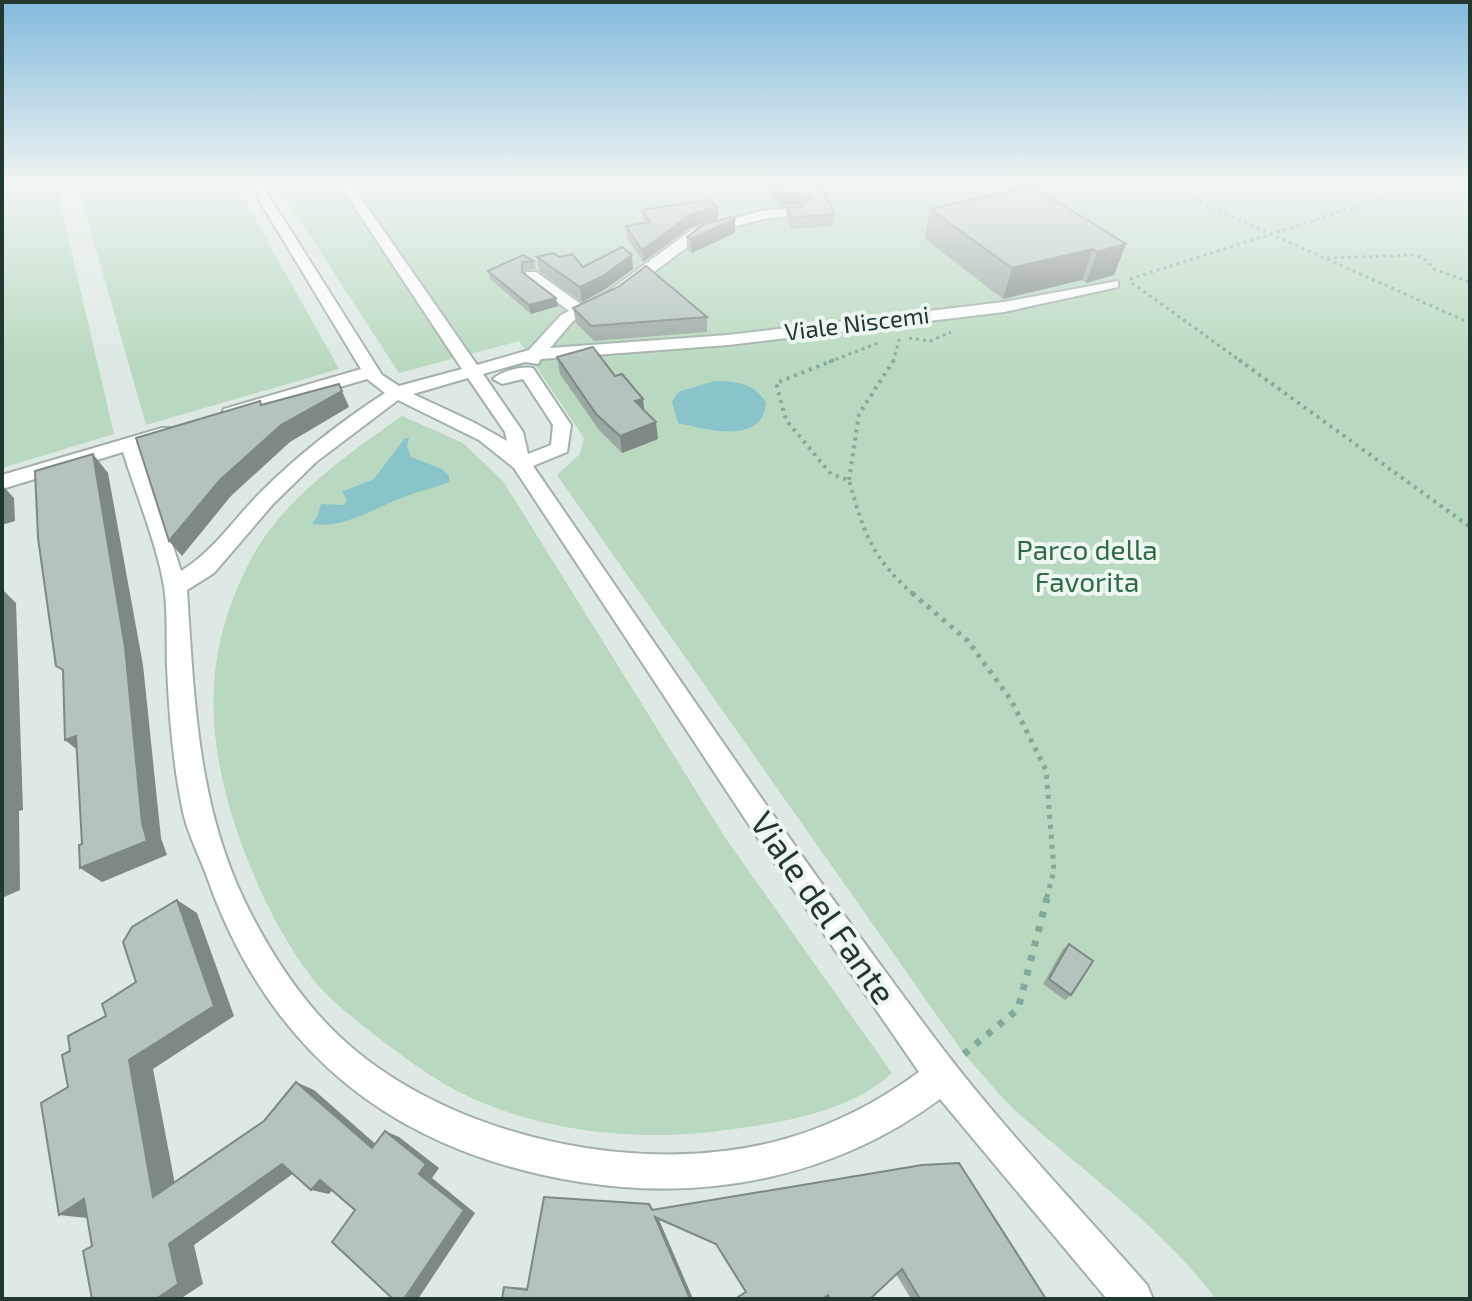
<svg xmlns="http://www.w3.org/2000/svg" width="1472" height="1301" viewBox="0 0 1472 1301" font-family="'Exo 2',sans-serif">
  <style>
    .green { fill: #b8d9bf }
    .water { fill: #89c4cb }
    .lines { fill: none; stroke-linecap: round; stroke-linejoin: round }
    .minor-casing { stroke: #a2b0aa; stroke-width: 4 }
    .path-far3 { stroke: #80aa9b; stroke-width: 3; stroke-dasharray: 3 4; stroke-linecap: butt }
    .path-far2 { stroke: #80aa9b; stroke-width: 4; stroke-dasharray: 3 5; stroke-linecap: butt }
    .path-far1 { stroke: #80aa9b; stroke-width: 5; stroke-dasharray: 4 6; stroke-linecap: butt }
    .path { stroke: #80aa9b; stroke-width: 7; stroke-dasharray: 6 9; stroke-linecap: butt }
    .minor { fill: #fff; fill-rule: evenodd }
    .wall { fill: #9ba8a2 }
    .shaded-wall { fill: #7e8884 }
    .building { fill: #b4c3bc; stroke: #7e8884; stroke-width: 2 }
    .labels { text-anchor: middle; stroke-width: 8; stroke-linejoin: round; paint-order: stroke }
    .far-street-label { font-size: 24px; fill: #213730; stroke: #eef6f1 }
    .park-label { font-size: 28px; fill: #2e6b43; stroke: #eef6f1 }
    .near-street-label { font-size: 34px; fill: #213730; stroke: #eef6f1 }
  </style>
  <rect width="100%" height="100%" fill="#dee9e3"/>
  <!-- green -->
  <g class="green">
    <polygon points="2,185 56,185 114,434 2,468"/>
    <polygon points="78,185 236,185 339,369 146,425"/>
    <path d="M277,185H1470V1299H1216C1161,1227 1086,1173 1018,1113C999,1096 982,1073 964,1054L557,475L580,454L584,438L519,341L399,373Z"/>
    <path d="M402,416L463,443L503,481L726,839L892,1073C854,1109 791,1121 741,1128C649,1143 546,1135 461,1093C433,1079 405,1058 380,1039C357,1021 330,1001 312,978C278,933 254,881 236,828C205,734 203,653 249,563C280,501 346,455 402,416Z"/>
  </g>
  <!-- water -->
  <g class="water">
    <path d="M715,381C735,381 755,383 766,403C763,446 704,429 678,423L672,402L678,392Z"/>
    <path d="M405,438H409L407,446L411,457L442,469L449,476V482C433,488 417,492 401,498C373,509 343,529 312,524L318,515L321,504L344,505L347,499L342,492L374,479Z"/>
  </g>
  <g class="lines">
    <!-- minor casing -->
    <g class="minor-casing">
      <path id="minor" d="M250,185H262L382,375L399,386L462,369L340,185H352L477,365L529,350L561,315L569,311L526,278V272H536L582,305L606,293L693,229L762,211L799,207L806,211L799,215L763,219L703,235L618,299L573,321L550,348L728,335L1004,302L1118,281V287L1004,312L728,345L541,359L538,364L525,362L483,374L523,432L528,454L551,445L553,425L523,379L502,384L493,379C501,371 522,366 533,368L571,425L567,452L533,466C664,656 792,848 930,1032C996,1121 1074,1202 1147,1285L1153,1299H1107L940,1099C835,1177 708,1202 580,1182C394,1152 268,1053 206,874C198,853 188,834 183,812C173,764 169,715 167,666C166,640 168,612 164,586C157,544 136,494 123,452L2,489V475L162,428H176L178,432L176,436L141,447L181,571C213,552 234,519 260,493C297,456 340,422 385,393L367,379L231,419L222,413L224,409L361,369ZM468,378L505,432L507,441L473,422L413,394ZM398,400L479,440L514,468L751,828L919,1072C878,1102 834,1125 785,1139C649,1178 465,1141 356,1051C308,1012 272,957 245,902C197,803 194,697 187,590L214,573L273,504L316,462Z"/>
    </g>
    <!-- path-far3 -->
    <g class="path-far3">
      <polyline points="556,185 582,190 599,185"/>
      <polyline points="1161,185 1470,323"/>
      <polyline points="1327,258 1416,255 1428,261 1433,269 1470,282"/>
      <polyline points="1130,279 1424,185"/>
      <polyline points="1132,283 1242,362"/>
      <polyline points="909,338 930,341 951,332"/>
      <polyline points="829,362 878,343"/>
      <polyline points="893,362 900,337"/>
    </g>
    <!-- path-far2 -->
    <g class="path-far2">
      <path d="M834,360L776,383L786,420L831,474L849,480C864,533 871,557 914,595"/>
      <polyline points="1239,360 1470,527"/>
      <polyline points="849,480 859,414 894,360"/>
    </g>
    <!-- path-far1 -->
    <polyline class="path-far1" points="912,593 968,641 1011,700 1046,770 1054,871 1046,900"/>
    <!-- path -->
    <polyline class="path" points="964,1054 1018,1009 1047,898"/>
    <!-- minor -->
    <use href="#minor" class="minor"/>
  </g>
  <!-- wall -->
  <g class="wall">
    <polygon points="771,185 818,185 834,214 832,226 791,229 786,219 787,208 802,206 799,204 779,206 771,197"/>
    <polygon points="718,207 718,219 691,227 643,262 627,238 626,226 644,223 642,210"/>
    <polygon points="930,209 1126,244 1114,275 1086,283 1082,280 1003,299 925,239"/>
    <polygon points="735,233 692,253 687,250 687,237"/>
    <polygon points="523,255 534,261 536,269 524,270 524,273 558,306 531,314 490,279 488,271"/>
    <polygon points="537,257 560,257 583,267 633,269 604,290 582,302 539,271"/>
    <polygon points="573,308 707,317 707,332 594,341 576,323"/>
    <polygon points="557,357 615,376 644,410 658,439 622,453 599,430 560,374"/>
    <polygon points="1069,944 1071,995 1065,1000 1043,984 1063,949"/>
    <polygon points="649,1204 654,1210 1046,1299 911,1299 896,1274 870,1299 826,1299 825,1297 739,1299 738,1296 746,1291 717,1245 659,1220 693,1299 502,1299 504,1287 516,1287 528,1288"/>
  </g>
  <!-- shaded-wall -->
  <g class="shaded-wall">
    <polygon points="799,193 799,204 779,206 780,195"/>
    <polygon points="718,207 718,219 691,227 643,262 642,250 691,214"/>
    <polygon points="735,219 735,233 692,253 691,239"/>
    <polygon points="1126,244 1114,275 1086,283 1097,252"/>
    <polygon points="1093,249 1082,280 1003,299 1012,268"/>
    <polygon points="632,255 633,269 604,290 582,302 580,287"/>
    <polygon points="556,298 558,306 531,314 529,305"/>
    <polygon points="342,391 349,407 290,442 231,496 182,556 169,541 220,480 281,425"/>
    <polygon points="643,399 645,416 635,401"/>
    <polygon points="656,422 658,439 622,453 620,436"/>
    <polygon points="93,454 108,473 143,665 161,838 167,855 102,882 80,868 142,823"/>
    <polygon points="2,485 14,498 15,521 2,525"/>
    <polygon points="2,589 16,603 23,810 19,811 20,890 2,898"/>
    <polygon points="76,736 85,756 65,740"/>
    <polygon points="177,900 197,913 234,1016 153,1069 178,1200 153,1197 129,1060"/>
    <polygon points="296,1082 314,1090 387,1154 372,1148"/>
    <polygon points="385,1131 399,1137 439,1168 432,1178 475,1213 418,1299 404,1299 419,1174"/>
    <polygon points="282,1164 301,1168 194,1245 203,1284 180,1299 156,1299 169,1244"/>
    <polygon points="320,1180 337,1184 329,1194 311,1190"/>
    <polygon points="84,1199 87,1218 59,1215"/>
    <polygon points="655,1217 659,1220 693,1299 690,1299"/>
  </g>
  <!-- building -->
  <g class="building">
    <polygon points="771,185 818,185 826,194 834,214 792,218 787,208 801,206 810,198 799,193 780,195"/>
    <polygon points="1032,186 1126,244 1097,252 1093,249 1012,268 930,209"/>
    <polygon points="708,200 718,207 691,214 642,250 626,226 650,222 642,210"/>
    <polygon points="732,217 735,219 691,239 687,237 704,224"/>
    <polygon points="622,247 632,255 603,276 580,287 537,257 553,253 560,257 572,254 583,267"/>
    <polygon points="523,255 534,261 522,262 522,272 556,298 529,305 488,271"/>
    <polygon points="646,266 707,317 591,326 573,308 618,287"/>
    <polygon points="593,347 615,376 622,374 643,399 635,401 656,422 620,436 596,414 557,357"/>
    <polygon points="339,384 342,391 281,425 220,480 169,541 136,438 260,401 261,405"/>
    <polygon points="93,454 125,647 142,823 147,841 80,868 79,845 82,844 76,736 65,740 63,670 56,666 38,538 35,471"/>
    <polygon points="177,900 214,1006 129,1060 153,1197 264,1121 296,1082 372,1148 385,1131 426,1164 419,1174 464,1210 404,1299 393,1299 332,1242 355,1210 320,1180 311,1190 282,1164 169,1244 178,1284 156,1299 92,1299 83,1251 92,1246 84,1199 59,1215 41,1103 68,1087 62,1055 70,1051 68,1036 106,1016 102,1004 136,982 123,942 132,927"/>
    <polygon points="1069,944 1093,961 1071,995 1049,979"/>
    <polygon points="959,1163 1046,1299 920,1299 902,1269 870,1299 830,1299 828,1295 823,1299 739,1299 738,1297 746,1292 716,1244 655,1217 690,1299 502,1299 504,1287 527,1290 544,1197 649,1204 652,1210 922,1165"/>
  </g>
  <!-- sky -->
  <linearGradient id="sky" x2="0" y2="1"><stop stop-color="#82badc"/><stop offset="0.5" stop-color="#f0f5f2"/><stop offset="1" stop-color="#f0f5f2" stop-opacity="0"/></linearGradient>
  <rect width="1472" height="367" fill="url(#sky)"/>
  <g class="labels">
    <!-- far-street labels -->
    <g class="far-street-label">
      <text transform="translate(857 324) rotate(-7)" y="8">Viale Niscemi</text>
    </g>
    <!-- park labels -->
    <g class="park-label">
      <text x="1087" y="560">Parco della<tspan x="1087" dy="32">Favorita</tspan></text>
    </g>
    <!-- near-street labels -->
    <g class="near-street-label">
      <text transform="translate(823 908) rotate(55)" y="12">Viale del Fante</text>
    </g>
  </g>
  <!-- border -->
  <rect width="1472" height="1301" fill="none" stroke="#213730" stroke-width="8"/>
</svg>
